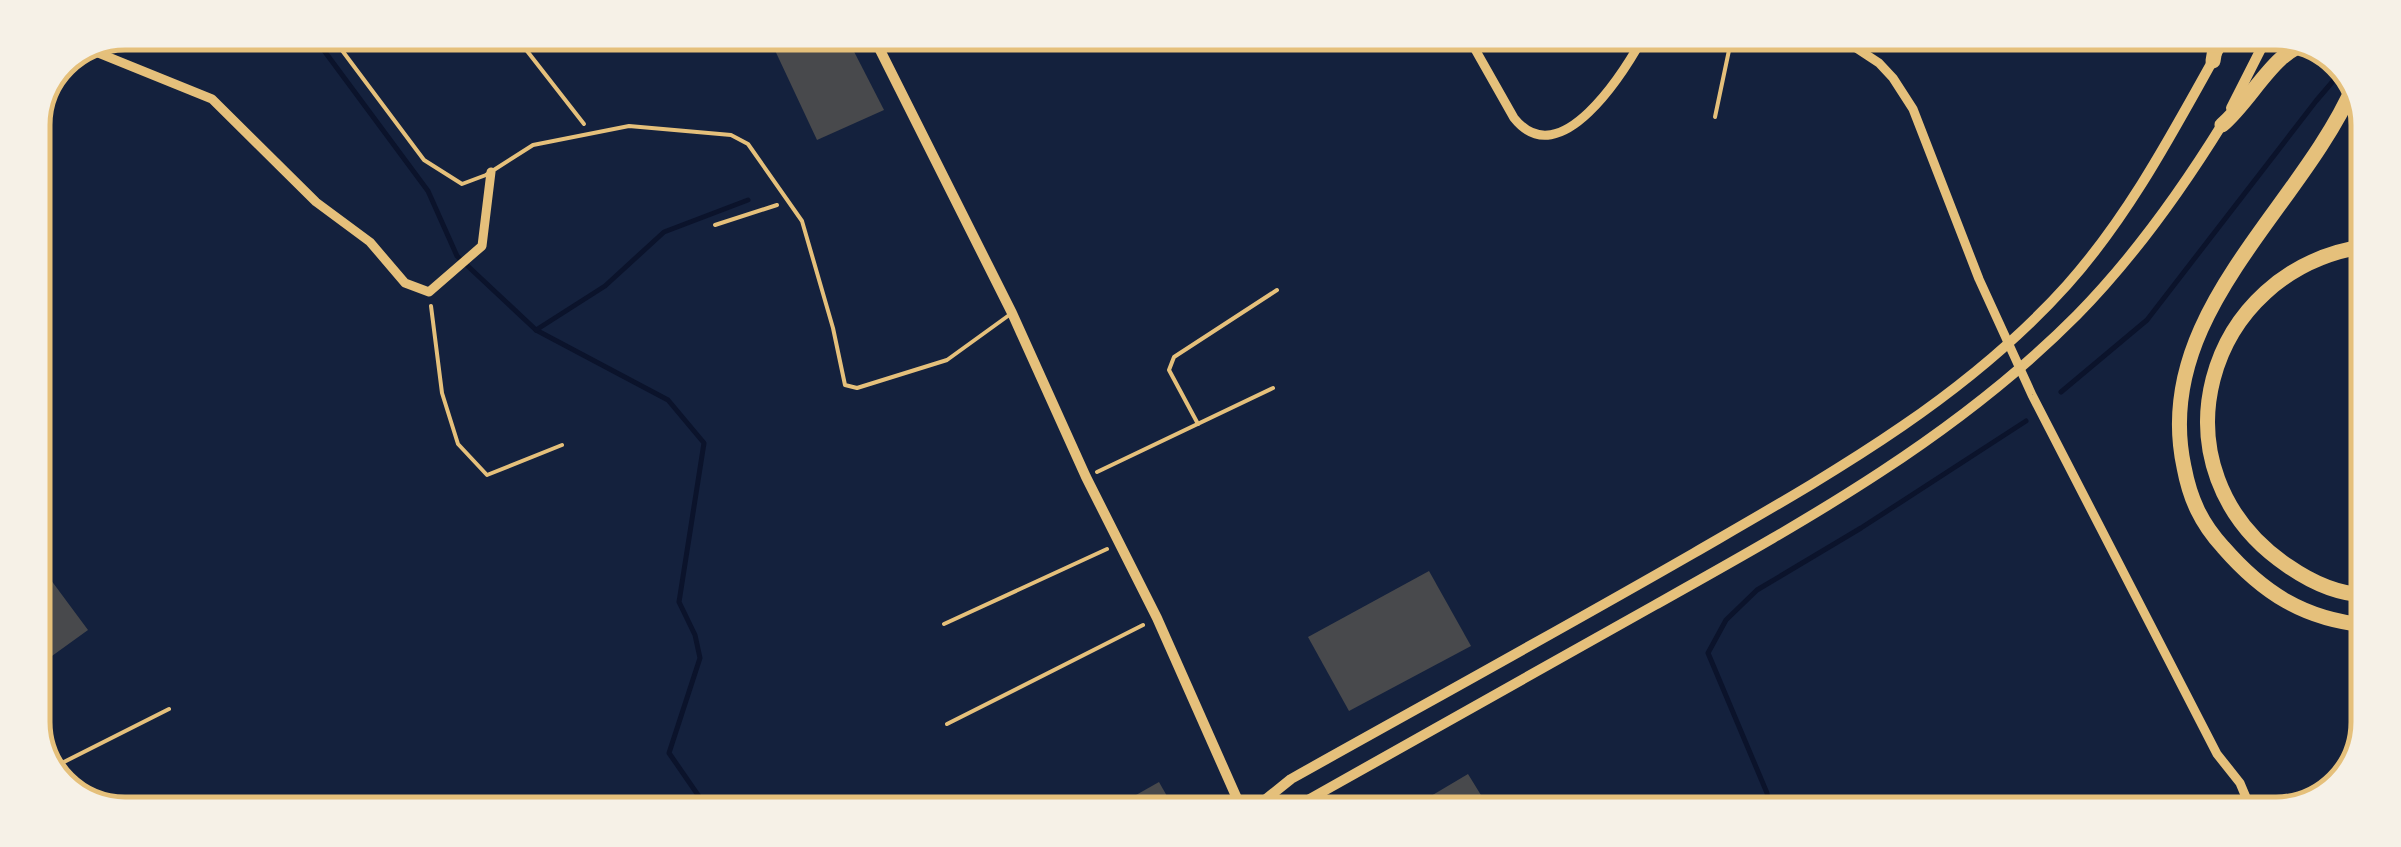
<svg xmlns="http://www.w3.org/2000/svg" width="2401" height="847" viewBox="0 0 2401 847" font-family="Montserrat,sans-serif">
  <style>
    .lines { fill: none; stroke-linecap: round; stroke-linejoin: round }
    .stream { stroke: #0b132b; stroke-width: 5 }
    .building { fill: #48494c }
    .path { stroke: #e5c07b; stroke-width: 4 }
    .service { stroke: #e5c07b; stroke-width: 4 }
    .minor { stroke: #e5c07b; stroke-width: 9 }
    .tertiary { stroke: #e5c07b; stroke-width: 10 }
    .motorway { stroke: #e5c07b; stroke-width: 15 }
    .rim { fill: none; stroke: #e5c07b; stroke-width: 5 }
  </style>
  <rect width="100%" height="100%" fill="#14213d"/>
  <g class="lines">
    <!-- stream -->
    <g class="stream">
      <polyline points="311,33 428,191 457,256 536,330 668,400 704,443 679,602 695,635 700,658 669,753 709,811"/>
      <polyline points="536,330 605,286 664,232 748,200"/>
      <polyline points="2061,392 2147,320 2316,101 2346,66"/>
      <polyline points="1770,813 1767,793 1708,653 1726,620 1757,590 1861,528 2026,421"/>
    </g>
  </g>
  <!-- building -->
  <g class="building">
    <polygon points="794,34 845,34 884,110 817,140 772,44"/>
    <polygon points="1429,571 1471,646 1349,711 1308,637"/>
    <polygon points="45,572 88,630 45,661 38,651 33,655 33,582"/>
    <polygon points="1468,774 1492,813 1385,813 1403,802 1409,809"/>
    <polygon points="1159,782 1176,812 1106,812"/>
  </g>
  <g class="lines">
    <!-- path -->
    <g class="path">
      <polyline points="513,33 584,124"/>
      <polyline points="715,225 777,205"/>
      <polyline points="431,306 442,393 458,444 487,475 562,445"/>
      <polyline points="1198,424 1169,370 1174,357 1277,290"/>
      <polyline points="1097,472 1273,388"/>
      <polyline points="944,624 1107,549"/>
      <polyline points="947,724 1143,625"/>
    </g>
    <!-- service -->
    <g class="service">
      <polyline points="329,33 424,160 462,184 486,175 533,145 629,126 731,135 748,144 802,221 833,328 845,385 857,388 947,360 1012,313"/>
      <polyline points="1715,117 1732,36"/>
      <polyline points="48,770 169,709"/>
    </g>
    <!-- minor -->
    <g class="minor">
      <path d="M1467,35L1514,118C1560,176 1624,72 1644,36"/>
      <polyline points="1838,36 1879,63 1893,78 1913,109 1979,279 2032,395 2217,754 2240,783 2253,814"/>
      <polyline points="86,48 212,99 316,202 370,242 405,283 429,292 482,246 491,172"/>
    </g>
    <!-- tertiary -->
    <g class="tertiary">
      <polyline points="872,34 1012,313 1086,477 1157,618 1243,812"/>
      <polyline points="2231,108 2267,37"/>
      <path d="M1250,812L1291,779C1425,704 1560,630 1694,553C1827,476 1963,401 2067,285C2133,211 2178,122 2226,37"/>
      <path d="M1265,812L1299,805C1418,738 1537,672 1655,605C1805,521 1955,438 2077,315C2133,258 2181,191 2223,123"/>
    </g>
    <!-- motorway -->
    <g class="motorway">
      <polyline points="2213,61 2217,37"/>
      <path d="M2355,83C2301,210 2151,314 2184,467C2190,499 2201,523 2223,547C2263,593 2304,619 2365,625"/>
      <path d="M2222,125C2253,99 2275,47 2313,42"/>
      <path d="M2365,595C2337,594 2311,582 2288,566C2147,471 2203,269 2367,246"/>
    </g>
  </g>
  <!-- crop -->
  <path d="M0 0H2401V847H0ZM125 50H2276A75 75 0 0 1 2351 125V722A75 75 0 0 1 2276 797H125A75 75 0 0 1 50 722V125A75 75 0 0 1 125 50Z" fill="#f6f1e7" fill-rule="evenodd"/>
  <path class="rim" d="M125 50H2276A75 75 0 0 1 2351 125V722A75 75 0 0 1 2276 797H125A75 75 0 0 1 50 722V125A75 75 0 0 1 125 50Z"/>
</svg>
